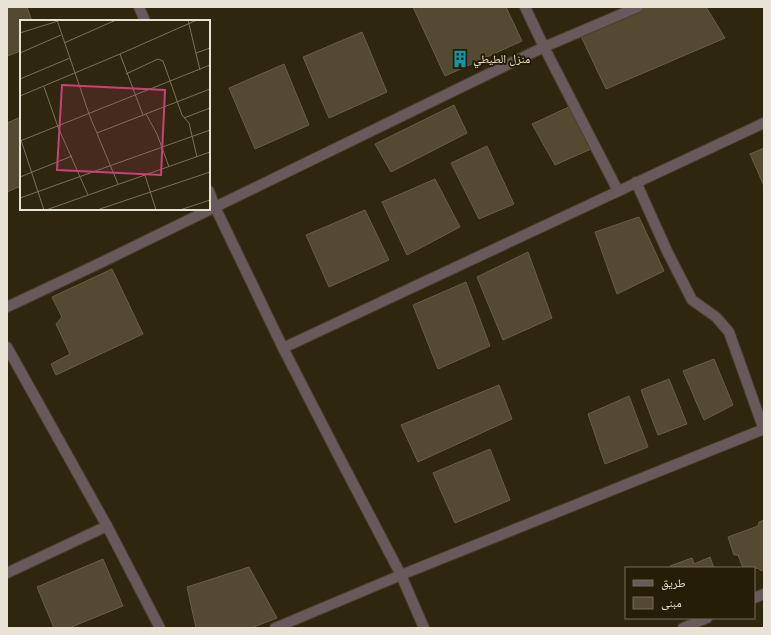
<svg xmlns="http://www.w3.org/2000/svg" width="771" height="635" viewBox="0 0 771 635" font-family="'Open Sans','Noto Naskh Arabic',sans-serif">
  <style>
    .building { fill: #544a32; stroke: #695f46 }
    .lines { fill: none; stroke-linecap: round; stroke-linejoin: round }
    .minor-casing { stroke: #49402b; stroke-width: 12 }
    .minor { stroke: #685a5b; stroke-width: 10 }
    .labels { text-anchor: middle; stroke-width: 4; stroke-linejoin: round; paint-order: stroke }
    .poi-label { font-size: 12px; fill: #e9e3d5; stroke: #251d05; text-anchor: start }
    .inset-road { fill: none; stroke: #79725e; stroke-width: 1 }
    .view { fill: #ca4173; fill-opacity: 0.15; stroke: #ca4173; stroke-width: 2 }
    .inset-edge { fill: none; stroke: #e9e3d5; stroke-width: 2 }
  </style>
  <rect width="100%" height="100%" fill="#2f260f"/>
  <!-- building -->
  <g class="building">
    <polygon points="7,7 27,7 32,21 21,21 21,51 7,56"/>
    <polygon points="413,7 506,7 522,41 445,76"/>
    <polygon points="647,7 706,7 725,38 606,89 579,32"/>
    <polygon points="362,32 387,92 329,118 303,57"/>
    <polygon points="284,64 309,125 255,149 229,88"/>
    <polygon points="454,105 467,133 391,172 375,144"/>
    <polygon points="571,106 591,149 555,165 532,124"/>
    <polygon points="21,117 21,186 7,192 7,123"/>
    <polygon points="487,146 514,204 479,219 451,163"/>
    <polygon points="764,148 764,186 750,154"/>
    <polygon points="435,179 460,227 407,255 382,202"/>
    <polygon points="365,210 389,260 329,287 306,235"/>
    <polygon points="639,217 664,271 617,294 595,232"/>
    <polygon points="528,252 552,318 503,340 477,277"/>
    <polygon points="112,269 143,334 56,375 51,364 70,354 56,324 62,317 52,297"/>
    <polygon points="466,282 490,346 438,369 413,305"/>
    <polygon points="714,359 733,405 704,420 683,371"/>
    <polygon points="669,379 687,424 658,435 641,390"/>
    <polygon points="499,385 512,419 418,462 401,425"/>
    <polygon points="629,396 648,447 605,464 588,414"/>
    <polygon points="490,449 510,500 455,523 433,473"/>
    <polygon points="764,520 764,569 761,571 758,568 754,569 754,568 743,568 738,555 734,555 728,537 758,526 759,522"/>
    <polygon points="710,557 714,568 671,568 670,566 692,558 694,564"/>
    <polygon points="103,559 123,606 69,628 54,628 37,587"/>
    <polygon points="249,567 277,618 251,628 196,628 187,587"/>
  </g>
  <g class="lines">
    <!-- minor casing -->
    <g class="minor-casing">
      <g id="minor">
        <polyline points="139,7 145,21"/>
        <polyline points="525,7 544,47 618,191"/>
        <polyline points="636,182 667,251 692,300 716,317 729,332 764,430"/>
        <polyline points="209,191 215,207 283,348 336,451 401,575 424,628"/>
        <polyline points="7,307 94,266 544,47 638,7"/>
        <polyline points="7,347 107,526 160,628"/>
        <polyline points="283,348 764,123"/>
        <polyline points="7,573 107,526"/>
        <polyline points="754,598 764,594"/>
        <polyline points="275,628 401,575 764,429"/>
        <polyline points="683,628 707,618"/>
      </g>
    </g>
    <!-- minor -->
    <use href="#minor" class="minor"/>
  </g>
  <!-- icons -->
  <defs>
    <g id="building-bare" transform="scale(1.38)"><path d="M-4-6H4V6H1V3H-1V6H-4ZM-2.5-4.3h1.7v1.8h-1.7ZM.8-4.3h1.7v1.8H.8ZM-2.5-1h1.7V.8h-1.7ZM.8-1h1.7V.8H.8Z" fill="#0f9aa8" stroke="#251d05" stroke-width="2.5" paint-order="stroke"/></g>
  </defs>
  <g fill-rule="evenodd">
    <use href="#building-bare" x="460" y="59"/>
  </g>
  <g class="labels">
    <!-- poi labels -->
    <g class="poi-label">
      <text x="473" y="63">منزل الطيطي</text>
    </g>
  </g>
  <!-- overview -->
  <g transform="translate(20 20)">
    <rect width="190" height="190" fill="#2f260f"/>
    <path class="inset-road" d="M37,0L69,94L98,164M168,0L180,50M0,13L38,1M44,23L96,0M0,33L41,15M176,33L190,28M106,54L138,39L143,41L162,95L169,103L177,137M0,59L50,38M24,67L38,107L68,175M0,76L100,34M126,94L137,114L149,147M123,95L100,34L177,0M164,98L190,88M77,113L190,69M0,117L24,190M0,121L190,45M125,155L136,190M0,157L52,136M0,178L190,110M26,190L190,132M77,190L190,152M160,190L190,180"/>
    <path class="view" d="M42,65L145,70L141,155L37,150Z"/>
    <rect width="190" height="190" class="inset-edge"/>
  </g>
  <!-- border -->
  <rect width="771" height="635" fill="none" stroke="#e9e3d5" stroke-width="16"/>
  <!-- legend -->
  <rect x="625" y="567" width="130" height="52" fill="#251d05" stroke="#736c58"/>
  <rect x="633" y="580" width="20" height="6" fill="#685a5b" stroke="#736c58"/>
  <text x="661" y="587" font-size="12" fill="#e9e3d5">طريق</text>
  <rect x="633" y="597" width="20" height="12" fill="#544a32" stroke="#736c58"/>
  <text x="661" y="607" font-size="12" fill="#e9e3d5">مبنى</text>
</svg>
